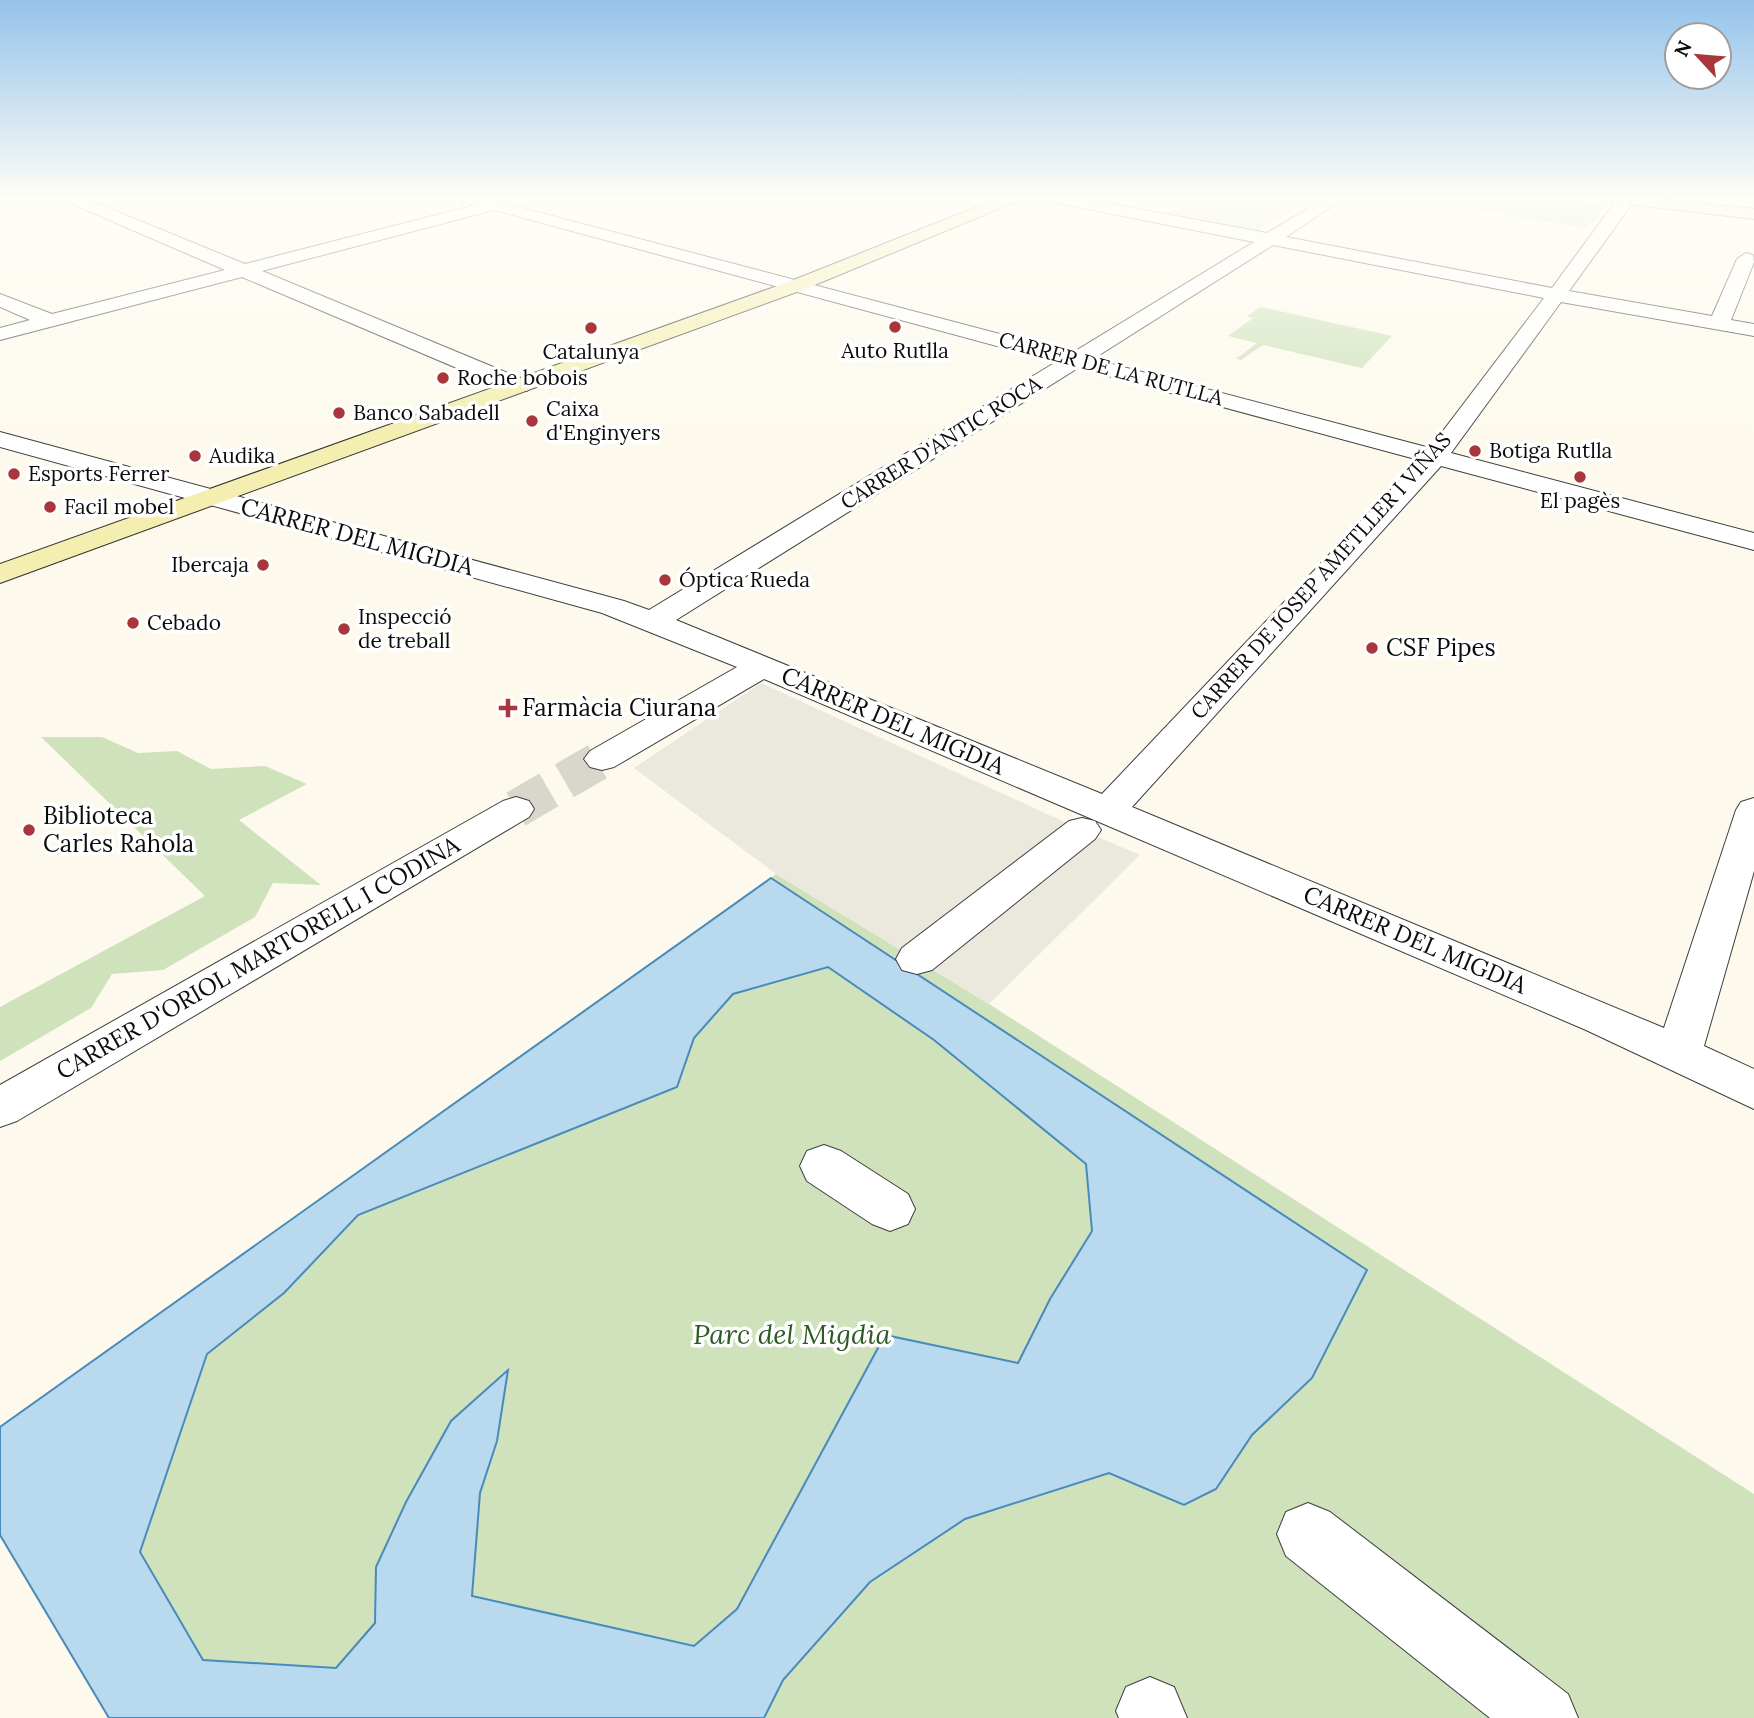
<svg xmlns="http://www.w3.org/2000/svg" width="1754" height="1718" viewBox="0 0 1754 1718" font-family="Lora,serif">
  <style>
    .green { fill: #cfe2bb }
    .pitch { fill: #dfebcb }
    .plaza { fill: #ebe8dd }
    .water { fill: #b8d9ee; stroke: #488bbb; stroke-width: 2; fill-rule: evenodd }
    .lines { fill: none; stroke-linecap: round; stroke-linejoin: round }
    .street-tunnel { stroke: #d9d6cb; stroke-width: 38; stroke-dasharray: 38 18; stroke-linecap: butt }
    .street-casing { stroke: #3f3f3f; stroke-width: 2 }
    .secondary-casing { stroke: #2e2e2e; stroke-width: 2 }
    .street { fill: #fff; fill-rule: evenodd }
    .secondary { fill: #f4eeb0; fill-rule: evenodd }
    .poi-dot { fill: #a9363a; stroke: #fff; stroke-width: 2.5 }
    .labels { text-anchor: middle; stroke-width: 7; stroke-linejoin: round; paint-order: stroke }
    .far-poi-label { font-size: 21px; fill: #0c0c0c; stroke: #fff; text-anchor: start }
    .far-street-label { font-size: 21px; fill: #0c0c0c; stroke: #fff }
    .street-label { font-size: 24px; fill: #0c0c0c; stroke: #fff }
    .poi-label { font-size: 24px; fill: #0c0c0c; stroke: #fff; text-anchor: start }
    .near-park-label { font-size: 28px; font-style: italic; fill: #2f5a25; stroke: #fff }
  </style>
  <rect width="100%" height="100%" fill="#fdfaed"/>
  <!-- green -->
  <g class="green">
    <polygon points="1494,198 1561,199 1606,205 1587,228 1479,210"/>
    <polygon points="1261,307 1392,336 1362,368 1263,345 1241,360 1236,359 1257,343 1228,336 1253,318 1247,316"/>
    <polygon points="41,737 102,737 138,753 177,751 211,769 265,766 307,784 239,820 321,885 273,883 255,917 163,970 112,974 91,1008 0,1061 0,1007 205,896"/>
    <polygon points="776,874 989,1004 1754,1494 1754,1718 109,1718 0,1535 0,1427"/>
  </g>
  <!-- pitch -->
  <polygon class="pitch" points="1199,198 1315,198 1259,230 1169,213"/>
  <!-- plaza -->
  <polygon class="plaza" points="761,683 1082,830 1140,855 989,1004 776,874 634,768"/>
  <!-- water -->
  <path class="water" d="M771,878L1367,1270L1312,1378L1252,1435L1216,1489L1184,1505L1109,1473L965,1519L870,1582L783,1680L764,1718H109L0,1535V1427ZM828,967L934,1040L1086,1164L1092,1231L1050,1299L1018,1363L885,1335L737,1609L694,1646L472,1596L480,1493L497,1441L508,1370L451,1421L406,1502L376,1567L375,1623L336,1668L203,1660L140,1552L207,1354L284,1293L358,1215L677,1087L694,1038L733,994Z"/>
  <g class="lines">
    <!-- street-tunnel -->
    <polyline class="street-tunnel" points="516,809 602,759"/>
    <!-- street casing -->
    <g class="street-casing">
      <g id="street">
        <path d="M63,198H84L245,264L475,205L461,201L459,198L499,199L507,204L1072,353L1254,242L1057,203L1049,198H1080L1267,233L1326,198H1345L1286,237L1552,288L1618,198H1632L1629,208L1569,291L1712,316L1737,259L1746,253L1753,255L1754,262L1731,320L1754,324V336L1561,302L1451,453L1754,533V550L1441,466L1132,807L1664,1028L1736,810L1741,802L1754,798V871L1704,1046L1754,1069V1109L1586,1030L764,679L614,767L602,770L590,767L584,759L590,751L737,667L602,613L0,447V432L624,601L649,610L1056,362L494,210L262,271L527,381L530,386L527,391H511L242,277L0,340V328L30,320L0,307V294L52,314L225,270L65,201ZM1273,245L1544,298L1430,448L1093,359ZM1078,368L1419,460L1102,794L676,620Z"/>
        <polygon points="516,797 529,801 534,809 529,817 17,1121 0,1127 0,1085 503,801"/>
        <polygon points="1082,818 1095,821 1101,830 1095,839 932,970 917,974 902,970 896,959 902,948 1069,821"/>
        <polygon points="824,1145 841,1151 908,1194 915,1209 908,1224 890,1231 872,1224 807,1181 800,1166 807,1151"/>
        <polygon points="1308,1503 1330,1512 1568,1694 1578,1718 1490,1718 1286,1556 1277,1534 1286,1512"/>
        <polygon points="1150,1677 1174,1687 1187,1718 1119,1718 1116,1711 1126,1687"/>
      </g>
    </g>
    <!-- secondary casing -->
    <g class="secondary-casing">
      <g id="secondary">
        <polygon points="999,198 1020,198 1018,201 805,289 0,583 0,564 791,281"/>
        <polygon points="1608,198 1655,198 1754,209 1754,219 1616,203"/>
      </g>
    </g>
    <!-- street -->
    <use href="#street" class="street"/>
    <!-- secondary -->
    <use href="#secondary" class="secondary"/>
  </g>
  <!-- sky -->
  <linearGradient id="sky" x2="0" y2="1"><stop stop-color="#95c3ea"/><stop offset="0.45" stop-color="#fefdf7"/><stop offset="1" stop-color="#fefdf7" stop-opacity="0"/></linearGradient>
  <rect width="1754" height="438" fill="url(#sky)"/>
  <!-- markers -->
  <g class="poi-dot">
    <circle cx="895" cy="327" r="7"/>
    <circle cx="591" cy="328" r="7"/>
    <circle cx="443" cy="378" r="7"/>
    <circle cx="339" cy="413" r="7"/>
    <circle cx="532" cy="421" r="7"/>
    <circle cx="1475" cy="451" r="7"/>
    <circle cx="195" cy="456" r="7"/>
    <circle cx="14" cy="474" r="7"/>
    <circle cx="1580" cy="477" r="7"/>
    <circle cx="50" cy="507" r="7"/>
    <circle cx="263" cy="565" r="7"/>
    <circle cx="665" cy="580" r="7"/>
    <circle cx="133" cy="623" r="7"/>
    <circle cx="344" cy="629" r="7"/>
    <circle cx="1372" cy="648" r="7"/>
    <path d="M504.5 697.5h7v7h7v7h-7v7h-7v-7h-7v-7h7z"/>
    <circle cx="29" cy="830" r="7"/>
  </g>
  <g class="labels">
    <!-- far-poi labels -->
    <g class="far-poi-label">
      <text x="895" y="358" text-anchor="middle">Auto Rutlla</text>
      <text x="591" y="359" text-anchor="middle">Catalunya</text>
      <text x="457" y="385">Roche bobois</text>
      <text x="546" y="416">Caixa<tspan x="546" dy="24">d'Enginyers</tspan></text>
      <text x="353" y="420">Banco Sabadell</text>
      <text x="1489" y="458">Botiga Rutlla</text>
      <text x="209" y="463">Audika</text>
      <text x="28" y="481">Esports Ferrer</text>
      <text x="1580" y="508" text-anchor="middle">El pagès</text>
      <text x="64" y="514">Facil mobel</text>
      <text x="249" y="572" text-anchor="end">Ibercaja</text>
      <text x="679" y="587">Óptica Rueda</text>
      <text x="358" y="624">Inspecció<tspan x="358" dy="24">de treball</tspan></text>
      <text x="147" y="630">Cebado</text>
    </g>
    <!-- far-street labels -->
    <g class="far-street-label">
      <text transform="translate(1111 369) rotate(15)" y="7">CARRER DE LA RUTLLA</text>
      <text transform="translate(941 443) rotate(-32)" y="7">CARRER D'ANTIC ROCA</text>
      <text transform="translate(1321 576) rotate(-48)" y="7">CARRER DE JOSEP AMETLLER I VIÑAS</text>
    </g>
    <!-- street labels -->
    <g class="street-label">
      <text transform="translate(357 537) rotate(15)" y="8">CARRER DEL MIGDIA</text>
      <text transform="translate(893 721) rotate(23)" y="8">CARRER DEL MIGDIA</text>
      <text transform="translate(1415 940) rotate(23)" y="8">CARRER DEL MIGDIA</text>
      <text transform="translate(258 958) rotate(-30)" y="8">CARRER D'ORIOL MARTORELL I CODINA</text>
    </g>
    <!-- poi labels -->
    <g class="poi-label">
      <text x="1386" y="656">CSF Pipes</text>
      <text x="522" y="716">Farmàcia Ciurana</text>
      <text x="43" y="824">Biblioteca<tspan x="43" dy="28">Carles Rahola</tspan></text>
    </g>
    <!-- near-park labels -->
    <g class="near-park-label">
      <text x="792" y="1344">Parc del Migdia</text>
    </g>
  </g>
  <!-- north arrow -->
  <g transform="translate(1698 56) rotate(296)"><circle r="33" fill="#ffffff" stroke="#9e9e9e" stroke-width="2"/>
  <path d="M0-5L12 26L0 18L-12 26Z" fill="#a9363a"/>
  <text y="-10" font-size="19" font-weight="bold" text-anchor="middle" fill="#0c0c0c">N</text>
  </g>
</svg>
